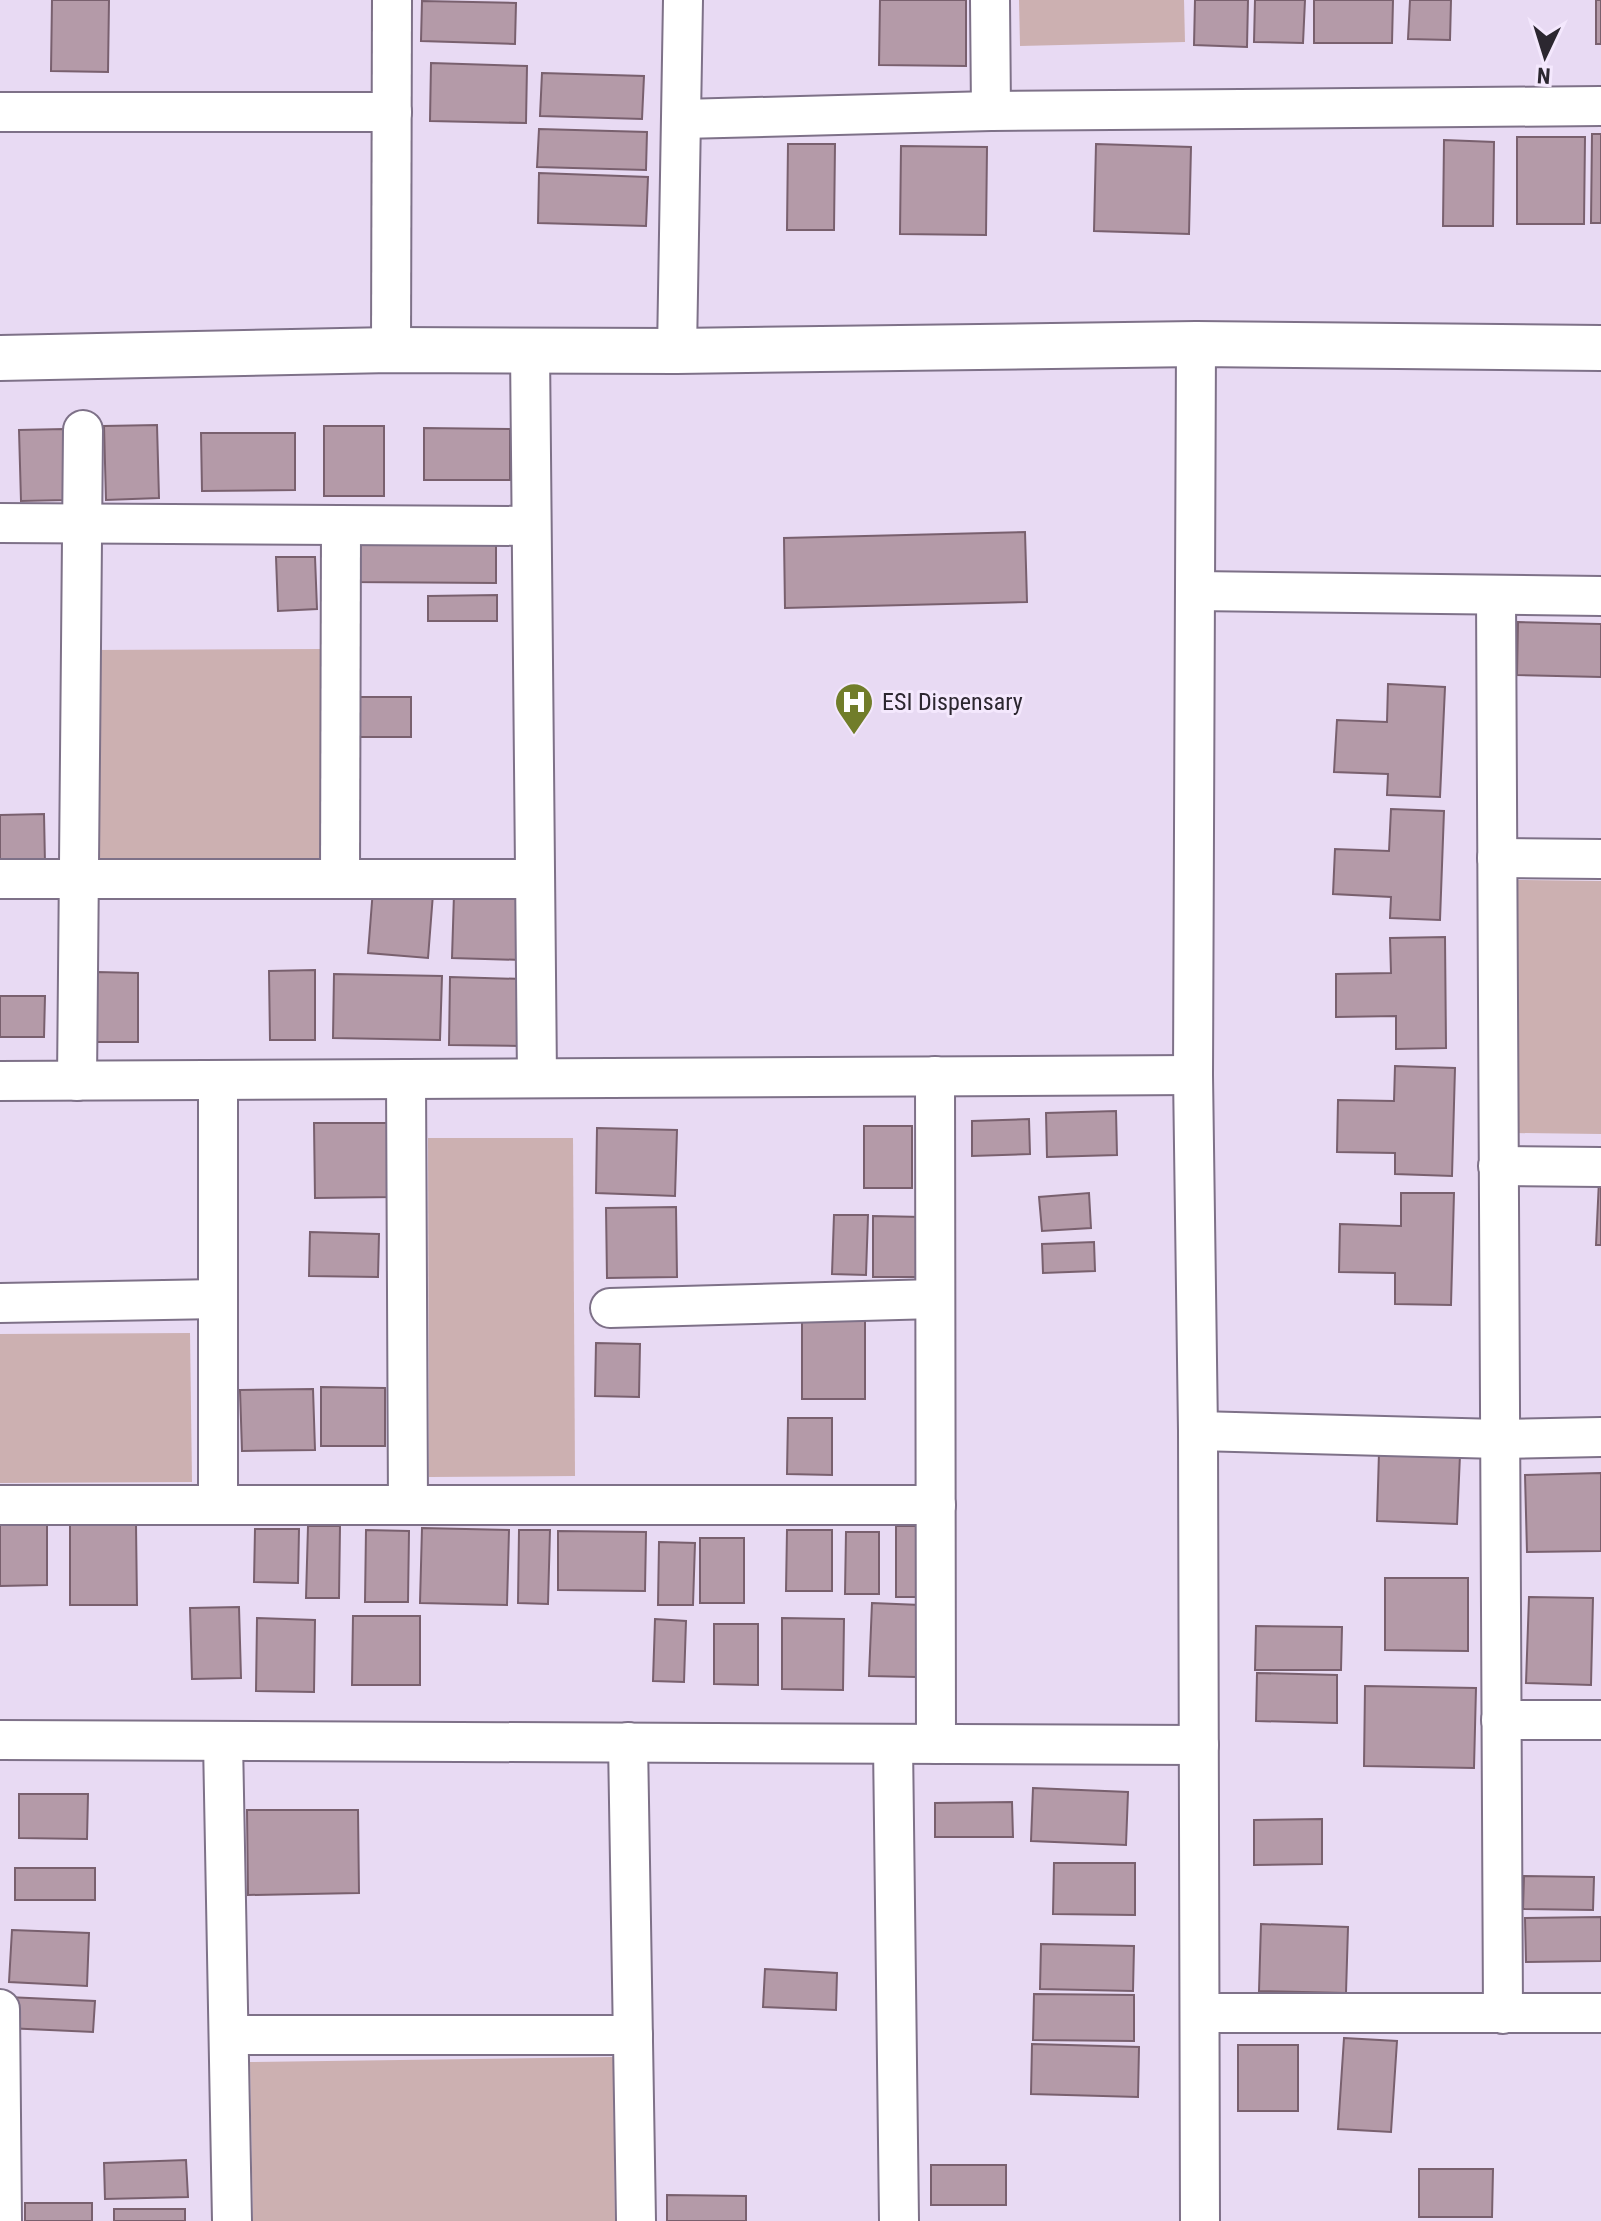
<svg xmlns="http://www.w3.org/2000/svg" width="1601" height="2221" viewBox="0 0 1601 2221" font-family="'Roboto Condensed',sans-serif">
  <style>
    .green { fill: #ccb0b1 }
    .building { fill: #b49aa8; stroke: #79606e; stroke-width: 2 }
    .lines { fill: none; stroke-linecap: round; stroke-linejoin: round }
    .minor-casing { stroke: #7e7188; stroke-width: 42 }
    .tertiary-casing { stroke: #7e7188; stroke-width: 48 }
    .minor { stroke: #fff; stroke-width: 38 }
    .tertiary { stroke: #fff; stroke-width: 44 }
    .labels { text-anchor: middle; stroke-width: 6; stroke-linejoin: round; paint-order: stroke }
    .poi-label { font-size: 24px; fill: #2c2730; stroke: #f4e8fd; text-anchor: start }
  </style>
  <rect width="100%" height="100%" fill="#e8daf3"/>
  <!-- green -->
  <g class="green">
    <polygon points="1019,0 1184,0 1185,42 1020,46"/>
    <polygon points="323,649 324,862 94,863 92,650"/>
    <polygon points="1518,880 1601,881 1601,1134 1515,1133"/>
    <polygon points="428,1138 573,1138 575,1476 429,1477"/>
    <polygon points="190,1333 192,1482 0,1483 0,1334"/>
    <polygon points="613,2057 615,2221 253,2221 250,2062"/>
  </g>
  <!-- building -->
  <g class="building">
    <polygon points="52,0 109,0 108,72 51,71"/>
    <polygon points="880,0 966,0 966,66 879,65"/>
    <polygon points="1195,0 1248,0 1247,47 1194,45"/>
    <polygon points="1255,0 1305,0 1303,43 1254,42"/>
    <polygon points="1314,0 1393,0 1392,43 1314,43"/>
    <polygon points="1410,0 1451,0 1450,40 1408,39"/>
    <rect x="1596" y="0" width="5" height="44"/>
    <polygon points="422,1 516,3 515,44 421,41"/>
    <polygon points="431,63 527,66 526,123 430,121"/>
    <polygon points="542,73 644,76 642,119 540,116"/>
    <polygon points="539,129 647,132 646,170 537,167"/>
    <polygon points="1592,134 1601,134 1601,223 1591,223"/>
    <polygon points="1517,137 1585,137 1584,224 1517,224"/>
    <polygon points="1444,140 1494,142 1493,226 1443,226"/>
    <polygon points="788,144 835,144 834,230 787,230"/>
    <polygon points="1096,144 1191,147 1189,234 1094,231"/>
    <polygon points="901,146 987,147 986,235 900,234"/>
    <polygon points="539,173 648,177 646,226 538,223"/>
    <polygon points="157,425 159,498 106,500 104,426"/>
    <rect x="324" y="426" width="60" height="70"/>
    <polygon points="424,428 510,429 510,480 424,480"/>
    <polygon points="64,429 66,500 21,501 19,430"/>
    <polygon points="201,433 295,433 295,490 202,491"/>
    <polygon points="347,529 496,530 496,583 347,582"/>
    <polygon points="1025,532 1027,602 785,608 784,538"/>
    <polygon points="276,557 315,557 317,609 278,611"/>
    <polygon points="497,595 497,621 428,621 428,596"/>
    <polygon points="1518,622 1601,624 1601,677 1517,675"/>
    <polygon points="1388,684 1445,687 1440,797 1387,795 1388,774 1334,772 1337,720 1387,722"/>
    <rect x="346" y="697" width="65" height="40"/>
    <polygon points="1391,809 1444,811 1440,920 1390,918 1391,897 1333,894 1335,849 1389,851"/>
    <polygon points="44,814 45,864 0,865 0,815"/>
    <polygon points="373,889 433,894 428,958 368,953"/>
    <polygon points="454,894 523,896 522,960 452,958"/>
    <polygon points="1445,937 1446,1048 1396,1049 1396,1016 1336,1017 1336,974 1391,973 1390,938"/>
    <polygon points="315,970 315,1040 270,1040 269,971"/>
    <polygon points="97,972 138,973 138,1042 97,1042"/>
    <polygon points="334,974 442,976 440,1040 333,1038"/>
    <polygon points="450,977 523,979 521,1046 449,1045"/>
    <polygon points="0,996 45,996 44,1037 0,1037"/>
    <polygon points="1395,1066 1455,1068 1452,1176 1395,1174 1395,1153 1337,1152 1338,1100 1394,1101"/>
    <polygon points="1116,1111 1117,1155 1047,1157 1046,1113"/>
    <polygon points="1029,1119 1030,1154 972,1156 972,1121"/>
    <polygon points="314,1123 395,1123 396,1197 315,1198"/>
    <rect x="864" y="1126" width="48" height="62"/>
    <polygon points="597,1128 677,1130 675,1196 596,1193"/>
    <polygon points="1599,1180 1601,1180 1601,1245 1596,1245"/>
    <polygon points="1089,1193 1091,1228 1042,1231 1039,1197"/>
    <polygon points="1401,1193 1454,1193 1451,1305 1395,1304 1395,1273 1339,1272 1340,1224 1401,1226"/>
    <polygon points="676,1207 677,1277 607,1278 606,1208"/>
    <polygon points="834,1215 868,1215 866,1275 832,1274"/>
    <polygon points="873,1216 922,1217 922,1277 873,1277"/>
    <polygon points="310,1232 379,1234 378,1277 309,1276"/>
    <polygon points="1094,1242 1095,1271 1043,1273 1042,1244"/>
    <rect x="802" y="1320" width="63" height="79"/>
    <polygon points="596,1343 640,1344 639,1397 595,1396"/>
    <polygon points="321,1387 385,1388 385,1446 321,1446"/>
    <polygon points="313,1389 315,1450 242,1451 240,1390"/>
    <polygon points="788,1418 832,1418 832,1475 787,1474"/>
    <polygon points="1379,1452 1460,1455 1457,1524 1377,1521"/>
    <polygon points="1601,1473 1601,1551 1527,1552 1525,1475"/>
    <polygon points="0,1521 47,1521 47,1585 0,1586"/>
    <polygon points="136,1524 137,1605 70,1605 70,1525"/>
    <polygon points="308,1526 340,1526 339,1598 306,1598"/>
    <polygon points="896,1526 933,1526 932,1597 896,1597"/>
    <polygon points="422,1528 509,1530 507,1605 420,1603"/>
    <polygon points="255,1529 299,1529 298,1583 254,1582"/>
    <polygon points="366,1530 409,1531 408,1602 365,1602"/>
    <polygon points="519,1530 550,1530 548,1604 518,1603"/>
    <polygon points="787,1530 832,1530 832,1591 786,1591"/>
    <polygon points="558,1531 646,1532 645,1591 558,1590"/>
    <polygon points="846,1532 879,1532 879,1594 845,1594"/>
    <rect x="700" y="1538" width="44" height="65"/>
    <polygon points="659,1542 695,1543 693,1605 658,1605"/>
    <polygon points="1385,1578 1468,1578 1468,1651 1385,1650"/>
    <polygon points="1529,1597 1593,1598 1591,1685 1526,1683"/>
    <polygon points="872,1603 920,1605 917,1677 869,1676"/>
    <polygon points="239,1607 241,1678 192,1679 190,1608"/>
    <polygon points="353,1616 420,1616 420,1685 352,1685"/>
    <polygon points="257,1618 315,1620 314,1692 256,1691"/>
    <polygon points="782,1618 844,1619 843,1690 782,1689"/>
    <polygon points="655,1619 686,1621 684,1682 653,1681"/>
    <polygon points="714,1624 758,1624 758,1685 714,1684"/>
    <polygon points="1256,1626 1342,1627 1341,1670 1255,1670"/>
    <polygon points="1257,1673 1337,1675 1337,1723 1256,1721"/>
    <polygon points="1365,1686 1476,1688 1474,1768 1364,1766"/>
    <polygon points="1033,1788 1128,1792 1126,1845 1031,1841"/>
    <polygon points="19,1794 88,1794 87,1839 19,1838"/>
    <polygon points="1012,1802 1013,1837 935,1837 935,1803"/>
    <polygon points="247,1810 358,1810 359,1893 248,1895"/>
    <polygon points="1322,1819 1322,1864 1254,1865 1254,1820"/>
    <polygon points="1054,1863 1135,1863 1135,1915 1053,1914"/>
    <rect x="15" y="1868" width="80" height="32"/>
    <polygon points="1524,1876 1594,1877 1593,1910 1523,1909"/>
    <polygon points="1601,1917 1601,1961 1526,1962 1525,1918"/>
    <polygon points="1261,1924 1348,1927 1346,1993 1259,1991"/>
    <polygon points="12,1930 89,1933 87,1986 9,1982"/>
    <polygon points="1041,1944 1134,1946 1133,1991 1040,1989"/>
    <polygon points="765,1969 837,1973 836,2010 763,2007"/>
    <polygon points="1034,1994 1134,1995 1134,2041 1033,2040"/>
    <polygon points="7,1997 95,2001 93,2032 6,2028"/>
    <polygon points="1344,2038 1397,2041 1391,2132 1338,2129"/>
    <polygon points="1032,2044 1139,2047 1138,2097 1031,2094"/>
    <rect x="1238" y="2045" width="60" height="66"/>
    <polygon points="186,2160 188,2197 105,2199 104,2163"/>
    <rect x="931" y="2165" width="75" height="40"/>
    <polygon points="1419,2169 1493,2169 1492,2217 1419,2217"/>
    <polygon points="667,2195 746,2196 746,2221 667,2221"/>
    <rect x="25" y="2203" width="67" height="18"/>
    <rect x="114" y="2209" width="71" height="12"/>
  </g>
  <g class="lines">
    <!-- minor casing -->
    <g class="minor-casing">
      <g id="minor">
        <polyline points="990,0 991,111"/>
        <polyline points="0,112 392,112"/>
        <polyline points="682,119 991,111 1601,106"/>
        <polyline points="1196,344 1193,1075 1198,1431 1200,2221"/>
        <polyline points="391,350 392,0"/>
        <polyline points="530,350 537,1078"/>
        <polyline points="677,351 683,0"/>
        <polyline points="0,523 531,526"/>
        <polyline points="1196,591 1601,596"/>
        <polyline points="1496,595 1503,2014"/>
        <polyline points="1497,858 1601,859"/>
        <polyline points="0,879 535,879"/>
        <polyline points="340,879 341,525"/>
        <polyline points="935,1076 936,1744"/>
        <polyline points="406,1079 408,1505"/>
        <polyline points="218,1080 218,1505"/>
        <polyline points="0,1081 1193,1075"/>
        <polyline points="77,1081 83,430"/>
        <polyline points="1498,1166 1601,1167"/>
        <polyline points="0,1303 218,1299"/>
        <polyline points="610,1308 935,1299"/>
        <polyline points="1198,1431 1499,1439 1601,1437"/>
        <polyline points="0,1505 936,1505"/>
        <polyline points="1501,1720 1601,1720"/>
        <polyline points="0,1740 1199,1745"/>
        <polyline points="223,1741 232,2221"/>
        <polyline points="628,1742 636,2221"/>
        <polyline points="893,1744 899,2221"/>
        <polyline points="0,2009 2,2221"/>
        <polyline points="1200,2013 1601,2013"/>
        <polyline points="229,2035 633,2035"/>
      </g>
    </g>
    <!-- tertiary casing -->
    <g class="tertiary-casing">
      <polyline id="tertiary" points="0,358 391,350 677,351 1196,344 1601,348"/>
    </g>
    <!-- minor -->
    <use href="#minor" class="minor"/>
    <!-- tertiary -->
    <use href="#tertiary" class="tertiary"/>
  </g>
  <!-- icons -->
  <defs>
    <g id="hospital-pin" transform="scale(2)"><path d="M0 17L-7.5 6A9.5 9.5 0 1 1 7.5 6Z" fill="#717d2a" stroke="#f4e8fd"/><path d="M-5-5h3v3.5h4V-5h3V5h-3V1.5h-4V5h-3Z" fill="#fff"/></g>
  </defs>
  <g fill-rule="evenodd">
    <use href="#hospital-pin" x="854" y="702"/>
  </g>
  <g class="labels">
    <!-- poi labels -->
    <g class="poi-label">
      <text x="882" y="710">ESI Dispensary</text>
    </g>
  </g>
  <!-- north arrow -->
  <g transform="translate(1545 56) rotate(184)" stroke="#f4e8fd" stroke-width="6" paint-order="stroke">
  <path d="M0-6L14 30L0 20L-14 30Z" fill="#2c2730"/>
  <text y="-12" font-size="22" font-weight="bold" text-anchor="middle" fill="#2c2730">N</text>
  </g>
</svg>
